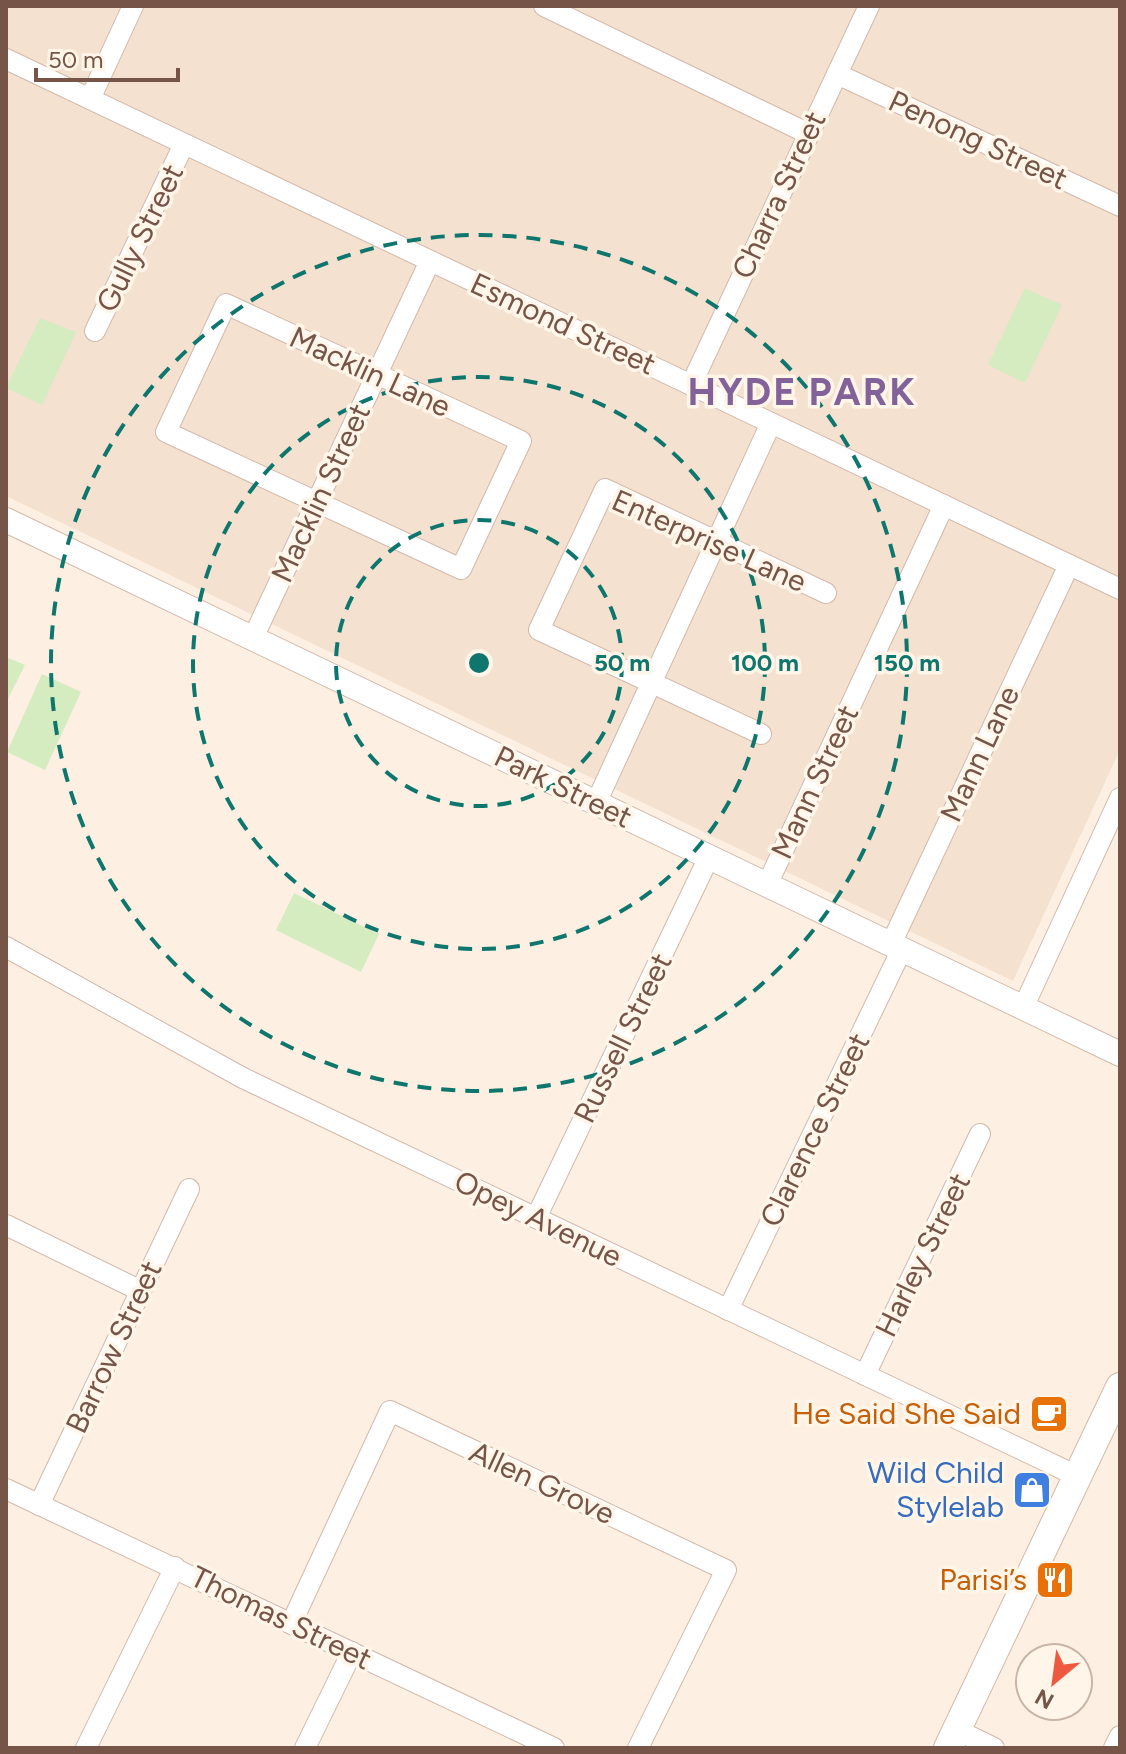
<svg xmlns="http://www.w3.org/2000/svg" width="1126" height="1754" viewBox="0 0 1126 1754" font-family="Figtree,sans-serif">
  <style>
    .residential { fill: #f5e1d0 }
    .green { fill: #d5ebc0 }
    .lines { fill: none; stroke-linecap: round; stroke-linejoin: round }
    .minor-casing { stroke: #d1b9ab; stroke-width: 22 }
    .tertiary-casing { stroke: #d1b9ab; stroke-width: 26 }
    .secondary-casing { stroke: #d4b8a8; stroke-width: 30 }
    .minor { stroke: #fff; stroke-width: 20 }
    .tertiary { stroke: #fff; stroke-width: 24 }
    .secondary { stroke: #fff; stroke-width: 28 }
    .ring { fill: none; stroke: #0f766e; stroke-width: 4; stroke-dasharray: 14 10 }
    .labels { text-anchor: middle; stroke-width: 7; stroke-linejoin: round; paint-order: stroke }
    .street-label { font-size: 30px; fill: #765447; stroke: #fff5e9 }
    .food-label { font-size: 30px; fill: #c56008; stroke: #fff5e9; text-anchor: end }
    .shop-label { font-size: 30px; fill: #366cbe; stroke: #fff5e9; text-anchor: end }
    .district-label { font-size: 38px; font-weight: bold; letter-spacing: 2px; fill: #83629a; stroke: #fff5e9 }
    .centre { fill: #0f766e; stroke: #fff5e9; stroke-width: 4 }
    .ring-label { font-size: 24px; text-anchor: middle; font-weight: bold; fill: #0f766e; stroke: #fff5e9; stroke-width: 7; stroke-linejoin: round; paint-order: stroke }
  </style>
  <rect width="100%" height="100%" fill="#fdf0e2"/>
  <!-- residential -->
  <polygon class="residential" points="6,6 1120,6 1120,750 1013,981 6,496"/>
  <!-- green -->
  <g class="green">
    <polygon points="1025,288 1062,305 1025,383 988,365"/>
    <polygon points="40,318 76,332 42,405 6,388"/>
    <polygon points="6,657 25,665 6,703"/>
    <polygon points="42,674 81,692 45,770 7,752"/>
    <polygon points="294,893 379,934 361,972 276,930"/>
  </g>
  <g class="lines">
    <!-- minor casing -->
    <g class="minor-casing">
      <g id="minor">
        <polyline points="544,6 807,133"/>
        <polyline points="6,59 1120,589"/>
        <polyline points="837,74 1120,206"/>
        <polyline points="90,99 133,6"/>
        <polygon points="226,304 521,441 461,569 166,432"/>
        <polyline points="95,331 184,144"/>
        <polyline points="691,385 869,6"/>
        <polyline points="253,638 430,261"/>
        <polyline points="761,734 539,630 605,489 826,593"/>
        <polyline points="596,803 771,423"/>
        <polyline points="767,885 944,505"/>
        <polyline points="891,944 1069,565"/>
        <polyline points="6,947 243,1078 1077,1476"/>
        <polyline points="1023,1008 1120,798"/>
        <polyline points="536,1218 709,857"/>
        <polyline points="6,1225 141,1291"/>
        <polyline points="728,1310 902,949"/>
        <polyline points="865,1375 980,1134"/>
        <polyline points="6,1489 554,1748"/>
        <polyline points="39,1505 189,1189"/>
        <polyline points="292,1622 390,1411 726,1570 638,1748"/>
        <polyline points="957,1730 994,1748"/>
        <polyline points="86,1748 175,1567"/>
        <polyline points="305,1748 352,1652"/>
        <polyline points="1114,1748 1120,1736"/>
      </g>
    </g>
    <!-- tertiary casing -->
    <g class="tertiary-casing">
      <polyline id="tertiary" points="6,520 1120,1054"/>
    </g>
    <!-- secondary casing -->
    <g class="secondary-casing">
      <polyline id="secondary" points="948,1748 1120,1387"/>
    </g>
    <!-- minor -->
    <use href="#minor" class="minor"/>
    <!-- tertiary -->
    <use href="#tertiary" class="tertiary"/>
    <!-- secondary -->
    <use href="#secondary" class="secondary"/>
  </g>
  <!-- distance rings -->
  <g class="ring">
    <circle cx="479" cy="663" r="143"/>
    <circle cx="479" cy="663" r="286"/>
    <circle cx="479" cy="663" r="428"/>
  </g>
  <!-- icons -->
  <defs>
    <g id="cafe-square" transform="scale(2)"><rect x="-9" y="-9" width="18" height="18" rx="4" fill="#e8710a" stroke="#fff5e9"/><path d="M-5.5-4.5H6V0H3Q3 3.5 0 3.5H-2.5Q-5.5 3.5-5.5 0ZM3-3.2v2h1.7v-2ZM-6 4.5H4V6H-6Z" fill="#fff"/></g>
    <g id="shop-square" transform="scale(2)"><rect x="-9" y="-9" width="18" height="18" rx="4" fill="#3f7fe0" stroke="#fff5e9"/><path d="M-5-2.5h2.3a2.7 3.5 0 0 1 5.4 0H5L5.5 6h-11ZM-1.5-2.5h3a1.5 2.3 0 0 0-3 0Z" fill="#fff"/></g>
    <g id="restaurant-square" transform="scale(2)"><rect x="-9" y="-9" width="18" height="18" rx="4" fill="#e8710a" stroke="#fff5e9"/><path d="M-5-6h1v4h1v-4h1v4h1v-4h1v5L-1.5 .5V6h-2V.5L-5-1ZM5-6V6H3V1.5H1.5Q1.5-4 5-6Z" fill="#fff"/></g>
  </defs>
  <g fill-rule="evenodd">
    <use href="#cafe-square" x="1049" y="1414"/>
    <use href="#shop-square" x="1032" y="1490"/>
    <use href="#restaurant-square" x="1055" y="1580"/>
  </g>
  <g class="labels">
    <!-- street labels -->
    <g class="street-label">
      <text transform="translate(978 140) rotate(25)" y="10">Penong Street</text>
      <text transform="translate(779 195) rotate(-65)" y="10">Charra Street</text>
      <text transform="translate(140 238) rotate(-64)" y="10">Gully Street</text>
      <text transform="translate(563 324) rotate(25)" y="10">Esmond Street</text>
      <text transform="translate(370 372) rotate(25)" y="10">Macklin Lane</text>
      <text transform="translate(321 493) rotate(-65)" y="10">Macklin Street</text>
      <text transform="translate(709 541) rotate(24)" y="10">Enterprise Lane</text>
      <text transform="translate(980 754) rotate(-65)" y="10">Mann Lane</text>
      <text transform="translate(815 782) rotate(-65)" y="10">Mann Street</text>
      <text transform="translate(563 787) rotate(26)" y="10">Park Street</text>
      <text transform="translate(623 1038) rotate(-64)" y="10">Russell Street</text>
      <text transform="translate(815 1130) rotate(-64)" y="10">Clarence Street</text>
      <text transform="translate(538 1219) rotate(26)" y="10">Opey Avenue</text>
      <text transform="translate(923 1255) rotate(-64)" y="10">Harley Street</text>
      <text transform="translate(114 1347) rotate(-65)" y="10">Barrow Street</text>
      <text transform="translate(542 1483) rotate(25)" y="10">Allen Grove</text>
      <text transform="translate(281 1618) rotate(26)" y="10">Thomas Street</text>
    </g>
    <!-- food labels -->
    <g class="food-label">
      <text x="1021" y="1424">He Said She Said</text>
      <text x="1027" y="1590">Parisi’s</text>
    </g>
    <!-- shop labels -->
    <g class="shop-label">
      <text x="1004" y="1483">Wild Child<tspan x="1004" dy="34">Stylelab</tspan></text>
    </g>
    <!-- district labels -->
    <g class="district-label">
      <text x="802" y="405">HYDE PARK</text>
    </g>
  </g>
  <circle cx="479" cy="663" r="12" class="centre"/>
  <g class="ring-label">
    <text x="622" y="671">50 m</text>
    <text x="765" y="671">100 m</text>
    <text x="907" y="671">150 m</text>
  </g>
  <!-- border -->
  <rect width="1126" height="1754" fill="none" stroke="#765447" stroke-width="16"/>
  <!-- north arrow -->
  <g transform="translate(1054 1682) rotate(209)"><circle r="38" fill="#fff5e9" stroke="#c8b5a8" stroke-width="2"/>
  <path d="M0-6L14 30L0 20L-14 30Z" fill="#ee5a40"/>
  <text y="-12" font-size="22" font-weight="bold" text-anchor="middle" fill="#765447">N</text>
  </g>
  <!-- scale -->
  <path d="M36 68v12h142v-12" fill="none" stroke="#765447" stroke-width="4"/>
  <text x="48" y="68" font-size="24" fill="#765447" stroke="#fff5e9" stroke-width="6" paint-order="stroke">50 m</text>
</svg>
